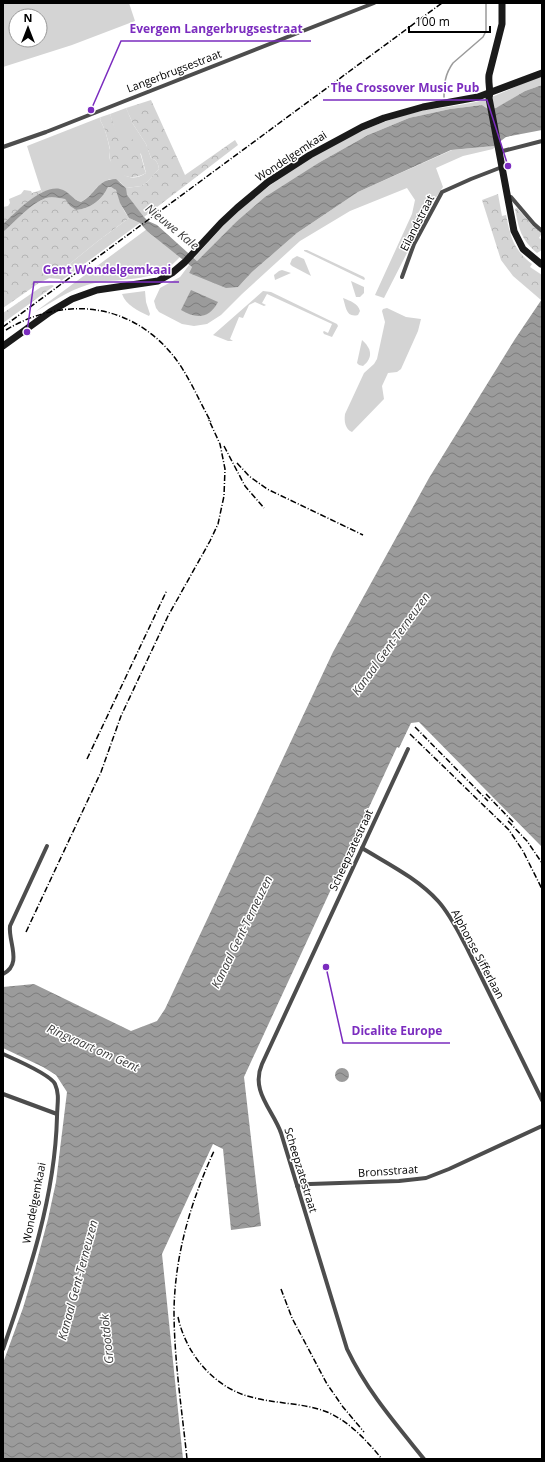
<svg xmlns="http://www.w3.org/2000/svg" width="545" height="1462" viewBox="0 0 545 1462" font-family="'Open Sans',sans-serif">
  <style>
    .green { fill: #d4d4d4; fill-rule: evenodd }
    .forest { fill: url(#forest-crowns) }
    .water { fill: url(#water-waves) }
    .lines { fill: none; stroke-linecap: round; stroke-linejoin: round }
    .stream { stroke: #9b9b9b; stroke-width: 1.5 }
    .minor { stroke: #4d4d4d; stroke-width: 4 }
    .secondary { stroke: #1a1a1a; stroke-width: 7 }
    .rail { stroke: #000; stroke-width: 1.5; stroke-dasharray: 6 2 1 2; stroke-linecap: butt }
    .labels { text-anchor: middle; stroke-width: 3; stroke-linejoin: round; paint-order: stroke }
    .street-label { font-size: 11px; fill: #000; stroke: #fff }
    .water-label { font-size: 12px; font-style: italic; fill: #3c3c3c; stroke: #fff }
    .leader { fill: none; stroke: #7b2cbf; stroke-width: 1.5 }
    .callout-dot { fill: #7b2cbf; stroke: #fff; stroke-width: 1.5 }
    .callout-label { font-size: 12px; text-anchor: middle; font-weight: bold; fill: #7b2cbf; stroke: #fff; stroke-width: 3; stroke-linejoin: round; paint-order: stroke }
  </style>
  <defs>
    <pattern id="forest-crowns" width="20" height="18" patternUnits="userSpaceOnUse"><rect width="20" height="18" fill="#d4d4d4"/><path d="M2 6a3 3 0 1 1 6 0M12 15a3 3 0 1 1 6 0" fill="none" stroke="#b4b4b4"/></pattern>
    <pattern id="water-waves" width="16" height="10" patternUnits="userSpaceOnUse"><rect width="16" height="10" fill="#9b9b9b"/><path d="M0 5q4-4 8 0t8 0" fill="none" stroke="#7c7c7c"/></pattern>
  </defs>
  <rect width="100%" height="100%" fill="#fff"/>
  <!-- green -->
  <g class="green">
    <path d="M3,3H129L135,21L72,45L3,67ZM16,16H40V40H16Z"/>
    <path d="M542,76V85L525,91L497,108L488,109L482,105L450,109L409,118L368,135L320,162L236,222L197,261L194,258C209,242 223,225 240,210C285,170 347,132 405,115C429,108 455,107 480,101C500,95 521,83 542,76Z"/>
    <path d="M126,108L133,124L146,144L151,158C156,160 158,162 159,169L146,183L141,186L126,188L120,182L110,179C95,185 92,196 81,202C75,200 72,196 67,193C60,187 49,190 42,193L27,146L101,117L100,120C105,128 108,140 110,150C110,153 109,157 110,160C111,162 114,165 116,167C124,178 134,181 146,173L141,154L117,137L110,114Z"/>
    <polygon points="495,144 495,147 493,149 463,156 436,168 443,187 433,202 384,298 375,295 412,214 415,200 407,188 350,211 300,241 242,294 221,315 207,324 194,326 182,324 159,312 156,308 154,301 160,288 180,277 189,265 192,267 189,273 238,287 252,272 297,233 358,192 452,150 494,146"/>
    <polygon points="129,218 140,223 61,281 60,279 48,278 56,275 98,241"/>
    <path d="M147,229L180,257C175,262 170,267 163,271C140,282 112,278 87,285C68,291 52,302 35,312Z"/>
    <polygon points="304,250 307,250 364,277 365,279 364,280 304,251"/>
    <polygon points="297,256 304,259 311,276 292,266 290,264 292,259"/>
    <polygon points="282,270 291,273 275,280 274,275 279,271"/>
    <polygon points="351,281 364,287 364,293 360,297 356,297"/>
    <path d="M145,291L146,302L150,314L149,316C138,311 126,305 122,294Z"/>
    <polygon points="263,291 271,292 337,324 338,326 332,337 324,334 323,332 324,331 328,333 332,324 267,294 262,303 266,305 264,306 255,302 249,305 243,318 239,317 230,339 233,341 228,341 213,335"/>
    <path d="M343,298C350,301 358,303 360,311L358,315C346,318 346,307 343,298Z"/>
    <path d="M387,308L406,317L421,319L418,331L401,369L397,372L388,373L382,386L384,399L352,432C345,429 344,421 345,414L364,373L374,364L377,359L385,322L382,311L383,309Z"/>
    <path d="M362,340C371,348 374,357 363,366L359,365L357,363Z"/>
  </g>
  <!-- forest -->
  <g class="forest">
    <path d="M151,100L185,175L235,140L238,145L144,217L126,195V188L141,186L146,183L159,169C158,162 156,160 151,158L146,144L133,124L126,108Z"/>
    <path d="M110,114L118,137L119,138C139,130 141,160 146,173C133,181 119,177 112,164C109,160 110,154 110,149C108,140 105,128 100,120L101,117Z"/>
    <path d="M108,187C118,186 118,196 121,204C123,209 126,214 129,218L98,241L56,275L39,283L3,308V232C16,221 30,204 46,198C52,196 59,198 65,199L70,206L76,210C90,209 102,200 108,187Z"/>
    <polygon points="24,190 31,191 32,193 41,190 42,193 18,210 3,224 3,207 8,206 10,203 9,199 21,194"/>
    <path d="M498,194L502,216L506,215C511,238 513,249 532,264L530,267L542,275L541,300L513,276L501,260L482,200Z"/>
    <path d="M517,208L533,226L542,233L539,238L542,240V250L537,253C521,239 519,230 515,209Z"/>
    <polygon points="52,285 54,286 3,323 3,313 41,287"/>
  </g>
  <!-- water -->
  <g class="water">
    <path d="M542,85V130L506,137L494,146L451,150L358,192L297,233L252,272L238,287L226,288L189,273L192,267L147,231L140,223L129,218L120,203L116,190L111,187H108C102,200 90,209 76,210L70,206L65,199C59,198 52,196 46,198C30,204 16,221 3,232V224C16,212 42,185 60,189C69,191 73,200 81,202C95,195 97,179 116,179L126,188L127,195L144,217L148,221L157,225L197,261L236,222L265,197L320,162L368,135L409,118L450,109L482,105L488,109L496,108L525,91Z"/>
    <path d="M191,290L218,302C209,319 196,319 181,310Z"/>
    <polygon points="542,299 542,847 419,722 411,723 399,748 397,747 244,1077 261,1226 231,1230 223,1149 213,1144 162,1254 183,1459 3,1459 3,1363 23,1308 35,1268 48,1219 56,1182 67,1092 56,1075 43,1067 3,1048 3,987 34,984 131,1031 157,1021 165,1009 333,652 429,478 515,339"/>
    <circle cx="342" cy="1075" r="7"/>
  </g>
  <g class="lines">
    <!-- stream -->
    <path class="stream" d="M444,97C444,84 445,74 453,63L483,37L486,31V3"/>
    <!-- minor -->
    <g class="minor">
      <polyline points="3,147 46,132 374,3"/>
      <polyline points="499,152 542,141"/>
      <polyline points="508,198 511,197 534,224 542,231"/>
      <polyline points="402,277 414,244 442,192 471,179 502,167"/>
      <path d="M408,749L262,1064C250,1091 273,1110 281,1133L347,1349C367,1391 395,1423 424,1459"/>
      <path d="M362,848C388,864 417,878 438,901C450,914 459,933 467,948L542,1100"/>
      <path d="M3,974C23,964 8,942 10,926L47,846"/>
      <path d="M3,1054C14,1059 50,1074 55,1084C60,1095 57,1105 57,1117C55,1197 29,1274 3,1349"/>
      <polyline points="3,1094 57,1114"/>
      <polyline points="297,1186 310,1184 399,1181 426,1178 449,1169 542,1126"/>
    </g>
    <!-- secondary -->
    <g class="secondary">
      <path d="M502,3V24L489,75C488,84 491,90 489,98L514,231L523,249L541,264"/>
      <polyline points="3,346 50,312 72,299 97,290 158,281 172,273 185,262 221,223 237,208 268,182 310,155 362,127 384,118 423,107 478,97 542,73"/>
    </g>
    <!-- rail -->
    <g class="rail">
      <polyline points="3,327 442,3"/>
      <path d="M6,330C62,296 128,302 171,353C188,373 198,399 211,422"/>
      <polyline points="224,446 245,486 264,508"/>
      <polyline points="237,463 249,476 267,489 363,535"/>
      <polyline points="415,727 488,801"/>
      <polyline points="410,734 509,830 523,851 542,889"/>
      <polyline points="87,759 167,590"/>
      <polyline points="486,794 514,823"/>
      <polyline points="508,821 527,841 542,863"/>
      <polyline points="26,932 101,772 121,716 168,616 210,541 218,524 224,496 225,469 220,444 208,418"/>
      <polyline points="281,1289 292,1318 327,1384 343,1407 364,1432"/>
      <path d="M178,1317C186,1355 216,1390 255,1398C279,1404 304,1403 327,1412C350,1422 366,1440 382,1459"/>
      <path d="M187,1459C182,1410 174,1360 174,1310C175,1254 191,1201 214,1151"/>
    </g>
  </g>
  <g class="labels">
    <!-- street labels -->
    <g class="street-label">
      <text transform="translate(174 71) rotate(-21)" y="4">Langerbrugsestraat</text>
      <text transform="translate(291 156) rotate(-33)" y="4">Wondelgemkaai</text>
      <text transform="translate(417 223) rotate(-63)" y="4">Eilandstraat</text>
      <text transform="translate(351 850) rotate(-65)" y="4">Scheepzatestraat</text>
      <text transform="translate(478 954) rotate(62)" y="4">Alphonse Sifferlaan</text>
      <text transform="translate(301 1170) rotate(73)" y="4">Scheepzatestraat</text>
      <text transform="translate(388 1171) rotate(-4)" y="4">Bronsstraat</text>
      <text transform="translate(34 1203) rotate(-79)" y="4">Wondelgemkaai</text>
    </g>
    <!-- water labels -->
    <g class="water-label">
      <text transform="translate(172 227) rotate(39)" y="4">Nieuwe Kale</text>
      <text transform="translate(391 644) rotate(-54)" y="4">Kanaal Gent-Terneuzen</text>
      <text transform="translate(242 932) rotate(-64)" y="4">Kanaal Gent-Terneuzen</text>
      <text transform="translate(93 1048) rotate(24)" y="4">Ringvaart om Gent</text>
      <text transform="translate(78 1280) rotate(-75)" y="4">Kanaal Gent-Terneuzen</text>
      <text transform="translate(107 1339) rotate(-96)" y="4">Grootdok</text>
    </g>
  </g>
  <!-- callouts -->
  <path class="leader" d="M91 110L121 41H311M508 166L487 100H323M27 332L34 282H179M326 967L343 1043H450"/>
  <g class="callout-dot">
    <circle cx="91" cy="110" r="4"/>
    <circle cx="508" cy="166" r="4"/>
    <circle cx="27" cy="332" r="4"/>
    <circle cx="326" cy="967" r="4"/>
  </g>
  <g class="callout-label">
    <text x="216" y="33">Evergem Langerbrugsestraat</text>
    <text x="405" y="92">The Crossover Music Pub</text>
    <text x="107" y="274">Gent Wondelgemkaai</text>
    <text x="397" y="1035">Dicalite Europe</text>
  </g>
  <!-- border -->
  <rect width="545" height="1462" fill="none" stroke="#000000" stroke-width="8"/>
  <!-- north arrow -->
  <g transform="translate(28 28)"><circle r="19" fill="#ffffff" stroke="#999999"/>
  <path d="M0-3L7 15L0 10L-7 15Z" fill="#000000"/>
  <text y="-6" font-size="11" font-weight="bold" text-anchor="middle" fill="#000000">N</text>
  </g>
  <!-- scale -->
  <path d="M409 26v6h81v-6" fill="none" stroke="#000000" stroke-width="2"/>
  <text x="415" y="26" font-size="12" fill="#000000" stroke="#ffffff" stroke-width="3" paint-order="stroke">100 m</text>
</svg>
